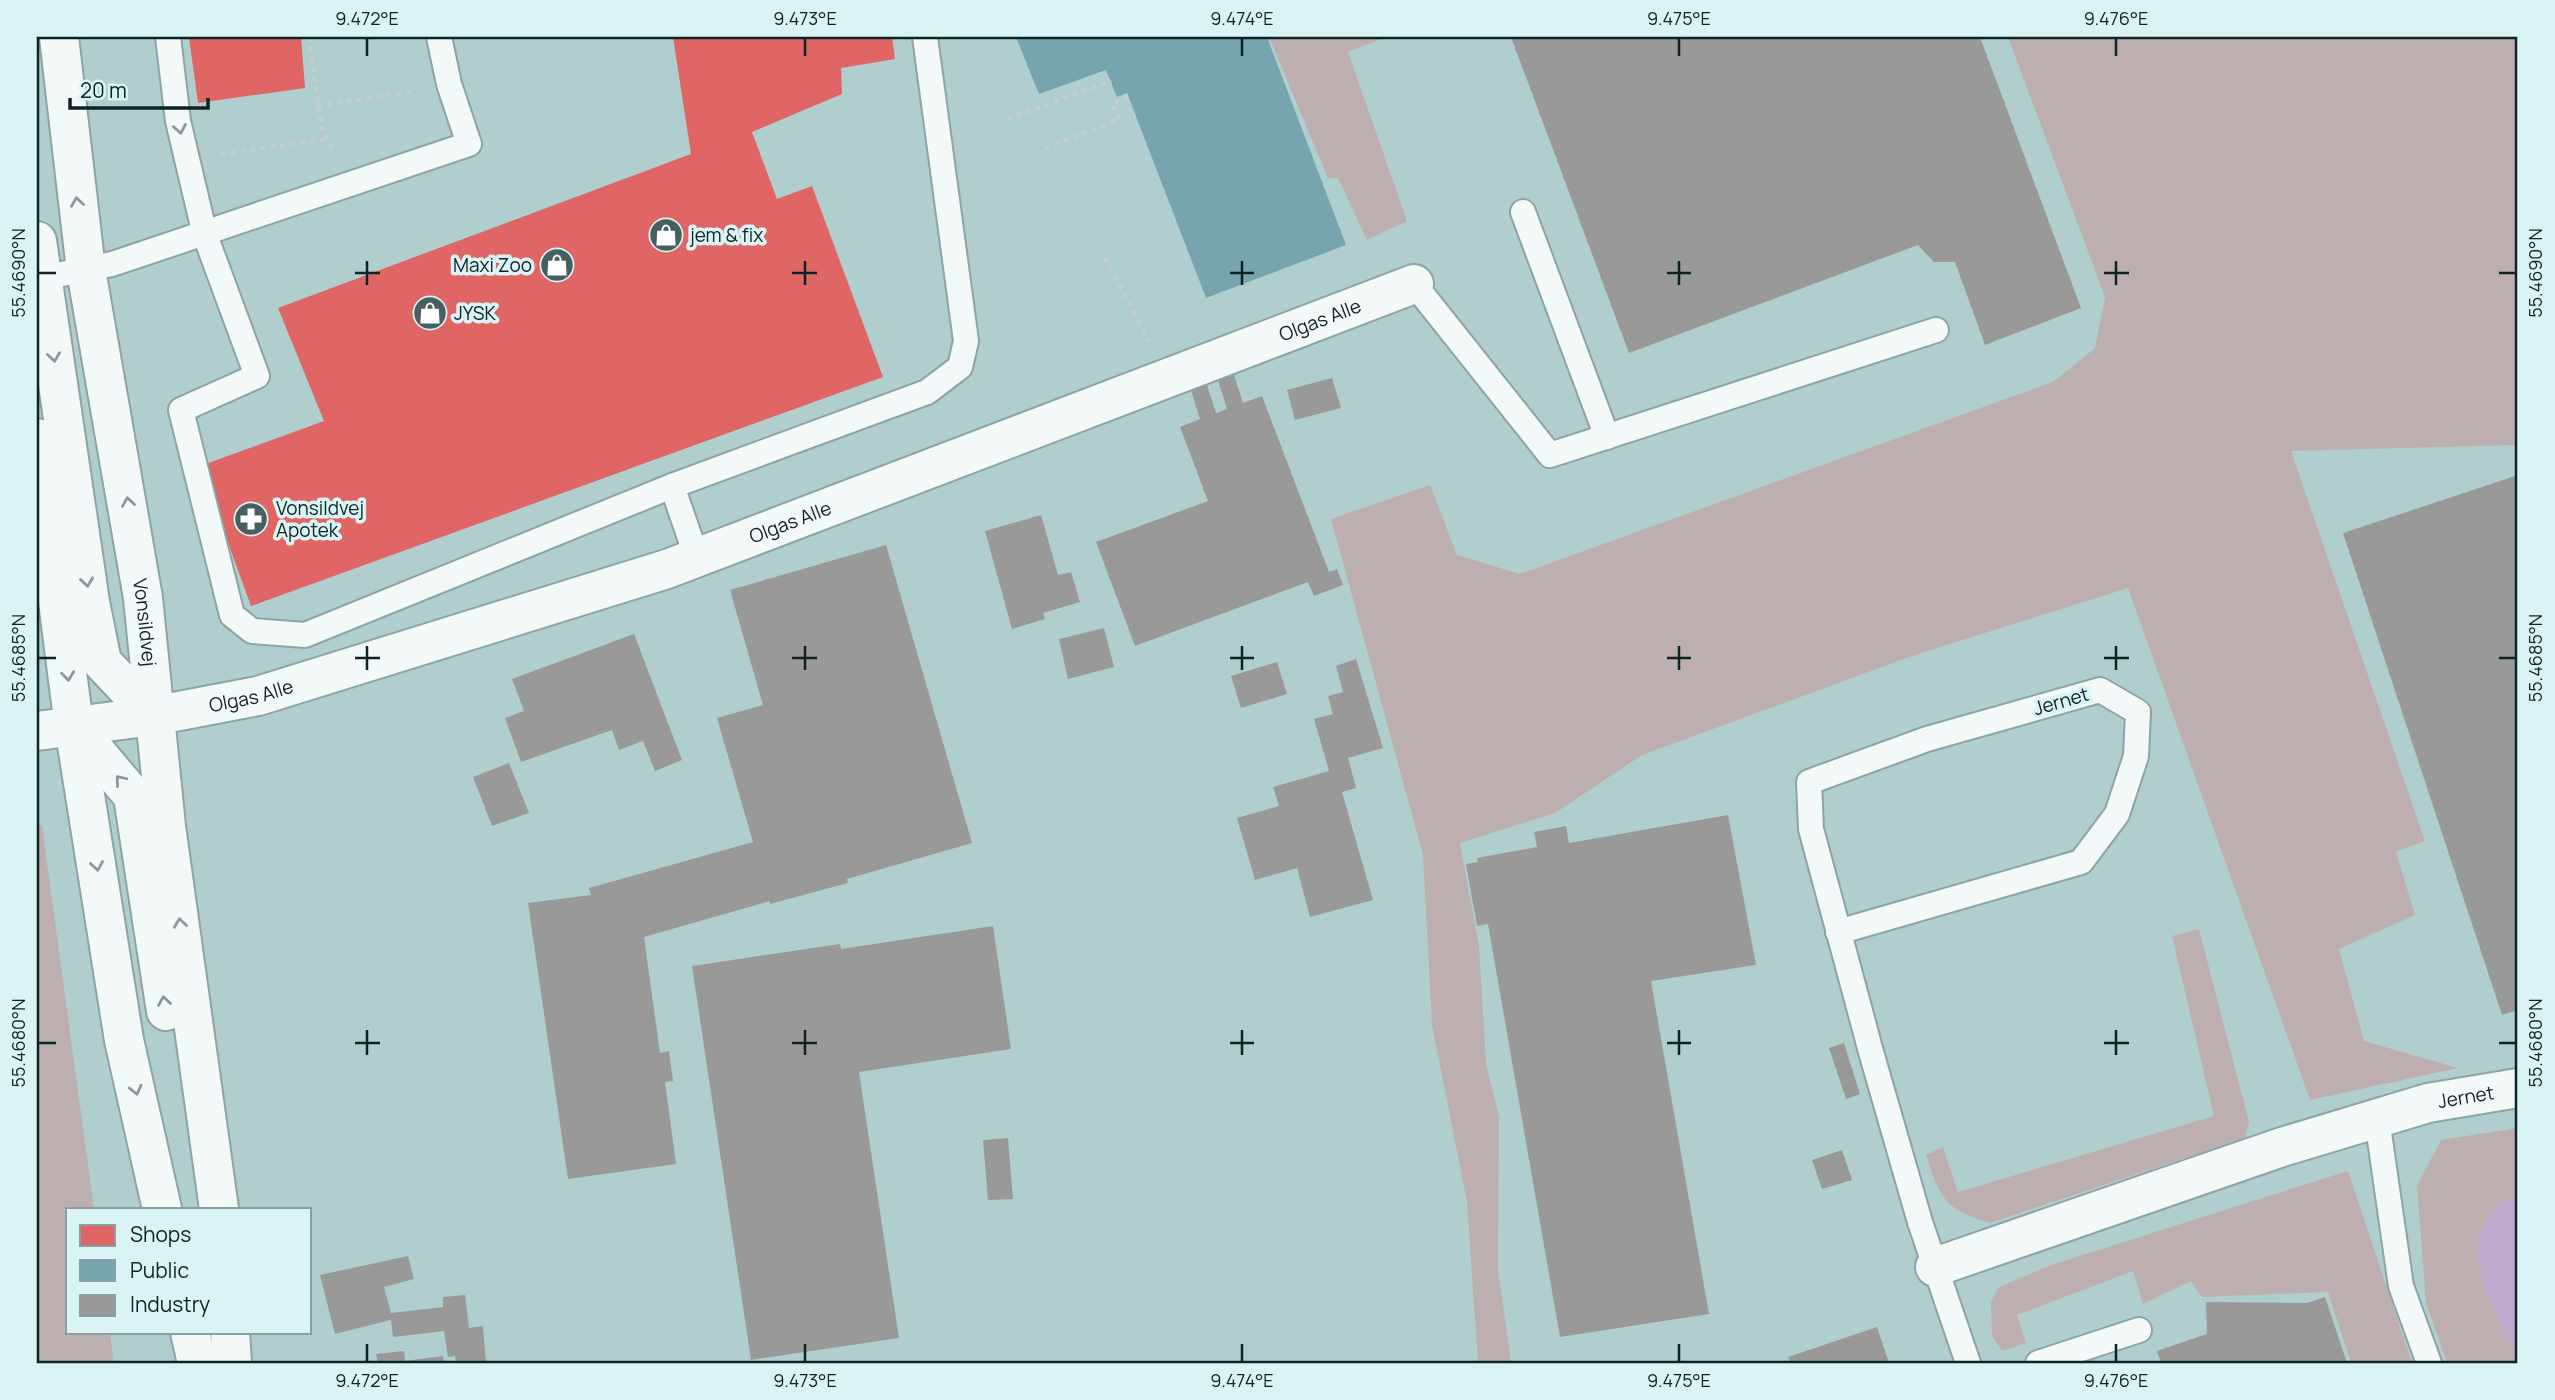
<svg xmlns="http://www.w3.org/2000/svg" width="2555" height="1400" viewBox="0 0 2555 1400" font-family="Manrope,sans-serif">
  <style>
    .green { fill: #bdafaf }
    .water { fill: #beaacc }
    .shops { fill: #e06666 }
    .public { fill: #76a5af }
    .industry { fill: #999 }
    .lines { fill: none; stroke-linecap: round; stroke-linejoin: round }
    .lane-casing { stroke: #8da3a4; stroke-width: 28 }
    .street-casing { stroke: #8da3a4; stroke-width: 42 }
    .secondary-casing { stroke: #8da3a4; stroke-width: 42 }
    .path { stroke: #c5cece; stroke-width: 4.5; stroke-dasharray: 5 5; stroke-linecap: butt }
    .lane { stroke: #f3f8f8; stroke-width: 24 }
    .street { stroke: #f3f8f8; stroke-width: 38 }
    .secondary { stroke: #f3f8f8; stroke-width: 38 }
    .oneway { stroke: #8c9899 }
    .ticks { fill: none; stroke: #0e2324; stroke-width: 2.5 }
    .labels { text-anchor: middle; stroke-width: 7; stroke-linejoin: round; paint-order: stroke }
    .poi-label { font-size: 19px; fill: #0e2324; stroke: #daf4f6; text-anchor: start }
    .street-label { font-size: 19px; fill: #0e2324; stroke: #daf4f6 }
    .neatline { fill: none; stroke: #0e2324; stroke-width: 2.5 }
    .ticks-label { font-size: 18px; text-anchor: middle; fill: #0e2324 }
  </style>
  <rect width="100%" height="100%" fill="#b1cecf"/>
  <!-- green -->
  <g class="green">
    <polygon points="1269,37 1386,37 1348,52 1407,221 1367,240 1338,178 1328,178"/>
    <polygon points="2008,37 2518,37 2518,445 2291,451 2425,841 2396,852 2415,915 2339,949 2364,1041 2458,1068 2310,1100 2128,588 1912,656 1642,755 1555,813 1460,843 1479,946 1486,1064 1499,1117 1498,1269 1511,1363 1478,1363 1467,1202 1432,1025 1423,855 1331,519 1430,485 1457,555 1520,574 2053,382 2095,348 2105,297"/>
    <polygon points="37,823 42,826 94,1209 68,1209 68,1332 110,1332 114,1363 37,1363"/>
    <path d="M2199,929L2249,1122L2245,1138L1990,1223C1944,1209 1940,1198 1926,1155L1943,1147L1958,1192L2214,1116L2172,936Z"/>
    <polygon points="2518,1128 2518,1363 2447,1363 2426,1303 2417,1186 2441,1140"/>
    <polygon points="2348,1171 2412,1363 2351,1363 2328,1292 2202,1297 2191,1281 2143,1304 2133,1271 2017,1315 2026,1343 2002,1351 1992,1336 1991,1302 1999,1287 2051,1265"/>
  </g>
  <!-- water -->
  <path class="water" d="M2509,1198L2518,1201V1357C2494,1316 2447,1229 2509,1198Z"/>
  <!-- shops -->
  <g class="shops">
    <polygon points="189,37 301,37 305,88 198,103"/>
    <polygon points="673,37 892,37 895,59 841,68 842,94 752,132 777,199 812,186 883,377 251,606 200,466 324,421 278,308 691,154"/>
  </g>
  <!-- public -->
  <polygon class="public" points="1016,37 1267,37 1346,245 1206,298 1127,93 1117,97 1106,70 1039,94"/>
  <!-- industry -->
  <g class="industry">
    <polygon points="1511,37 1980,37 2081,308 1985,345 1955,262 1934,262 1918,245 1629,353"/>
    <polygon points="1234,375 1243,403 1262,396 1329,572 1337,569 1343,585 1314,596 1308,582 1135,646 1096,542 1208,501 1180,427 1200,419 1191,390 1207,385 1216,413 1227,409 1218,380"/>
    <polygon points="1332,378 1341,408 1295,420 1287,390"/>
    <polygon points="2518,475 2518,1010 2502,1015 2343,533"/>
    <polygon points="1041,515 1058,575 1071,572 1080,602 1043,613 1045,619 1012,629 985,531"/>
    <polygon points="886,545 972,843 847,879 848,883 770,904 770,901 644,937 660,1053 669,1051 673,1081 665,1082 676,1164 568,1179 528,903 591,895 589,888 753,842 717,718 763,705 730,590"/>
    <polygon points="1104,628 1114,667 1068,679 1059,639"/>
    <polygon points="634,634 682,760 655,771 643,741 619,750 612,730 521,762 505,718 524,711 512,679"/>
    <polygon points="1356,659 1383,748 1348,758 1356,788 1342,792 1373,900 1310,917 1297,868 1255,880 1237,818 1279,806 1273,787 1329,771 1314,719 1333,714 1328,696 1343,692 1336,666"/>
    <polygon points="1277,662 1287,694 1241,708 1231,676"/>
    <polygon points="509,763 529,813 492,826 473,777"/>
    <polygon points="1728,815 1756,965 1651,981 1709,1314 1560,1337 1488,924 1477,926 1466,864 1478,862 1477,858 1537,847 1534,832 1566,826 1569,843"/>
    <polygon points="993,926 1011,1049 859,1072 899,1338 751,1360 692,966 840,944 841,949"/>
    <polygon points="1844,1043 1860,1094 1846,1099 1829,1048"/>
    <polygon points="1008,1138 1013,1199 988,1200 983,1140"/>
    <polygon points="1842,1150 1852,1180 1822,1189 1812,1160"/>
    <polygon points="408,1256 414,1279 384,1287 391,1313 443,1307 443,1297 465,1295 469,1328 483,1326 486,1363 456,1363 455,1356 448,1357 444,1331 393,1337 391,1320 335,1334 320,1275"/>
    <polygon points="2325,1297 2347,1363 2161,1363 2157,1351 2207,1334 2206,1302 2307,1303"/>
    <polygon points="1877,1327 1889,1363 1791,1363 1788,1357"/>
    <polygon points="404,1351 405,1361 443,1356 444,1363 378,1363 376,1354"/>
  </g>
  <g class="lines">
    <!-- lane casing -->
    <g class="lane-casing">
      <g id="lane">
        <polyline points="168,37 178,121 205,235 257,376 181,410 232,615 252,631 305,635 672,486"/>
        <polyline points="1523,212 1607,437"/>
        <polyline points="37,279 112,264 469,144 449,84 439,37"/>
        <polyline points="1414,284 1550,455 1936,330"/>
        <polyline points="697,558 672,486 927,392 960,367 966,341 925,37"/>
        <polyline points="1838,932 2081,862 2117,814 2136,756 2138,712 2100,690 1927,739 1809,782 1811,829 1867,1037 1869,1045 1920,1222 1968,1363"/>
        <polyline points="2377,1119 2401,1286 2429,1363"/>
        <polyline points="2038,1363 2139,1330"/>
      </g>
    </g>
    <!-- street casing -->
    <g class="street-casing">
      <g id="street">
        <path id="s1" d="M37,731L153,716L258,696L667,569L1414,284"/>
        <path id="s2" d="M1935,1267L2282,1147L2428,1103L2518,1088"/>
      </g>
    </g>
    <!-- secondary casing -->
    <g class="secondary-casing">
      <g id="secondary">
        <path id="s3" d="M59,37L86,270L143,598L166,826L219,1209"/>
        <polyline points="37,241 90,602 102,662 153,716"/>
        <polyline points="37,438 74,726 124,1040 162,1209"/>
        <polyline points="75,727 133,796 166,1011"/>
        <polyline points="190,1332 197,1363"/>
        <polyline points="230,1332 232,1363"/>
      </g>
    </g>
    <!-- path -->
    <g class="path">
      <polyline points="309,37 321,125 334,153"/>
      <polyline points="317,106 413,91"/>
      <polyline points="1007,119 1111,81"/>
      <polyline points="1045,148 1119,120 1112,103 1129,97"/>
      <polyline points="221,154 328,139"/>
      <polyline points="1105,258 1149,341"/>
    </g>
    <!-- lane -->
    <use href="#lane" class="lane"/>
    <!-- street -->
    <use href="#street" class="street"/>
    <!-- secondary -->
    <use href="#secondary" class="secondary"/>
  </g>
  <!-- one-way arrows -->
  <defs><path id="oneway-chevron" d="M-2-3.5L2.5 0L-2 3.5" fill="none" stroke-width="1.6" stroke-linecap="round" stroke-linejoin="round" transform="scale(1.75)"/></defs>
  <g class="oneway">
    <use href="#oneway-chevron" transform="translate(180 129) rotate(80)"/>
    <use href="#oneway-chevron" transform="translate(77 202) rotate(-98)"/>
    <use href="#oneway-chevron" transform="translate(54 357) rotate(82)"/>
    <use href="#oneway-chevron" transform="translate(128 502) rotate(-99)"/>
    <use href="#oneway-chevron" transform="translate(87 582) rotate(82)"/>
    <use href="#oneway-chevron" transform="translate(68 676) rotate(83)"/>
    <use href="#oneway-chevron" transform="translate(120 780) rotate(-130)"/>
    <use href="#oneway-chevron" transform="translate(97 866) rotate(81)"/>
    <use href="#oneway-chevron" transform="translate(180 923) rotate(-98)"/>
    <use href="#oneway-chevron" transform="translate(164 1001) rotate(-99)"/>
    <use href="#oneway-chevron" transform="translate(136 1090) rotate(77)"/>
  </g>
  <!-- ticks -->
  <path class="ticks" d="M367,38V56M805,38V56M1242,38V56M1679,38V56M2116,38V56M367,261V285M805,261V285M1242,261V285M1679,261V285M2116,261V285M38,273H56M355,273H380M792,273H817M1230,273H1254M1667,273H1691M2104,273H2129M2499,273H2516M367,646V670M805,646V670M1242,646V670M1679,646V670M2116,646V670M38,658H56M355,658H380M792,658H817M1230,658H1254M1667,658H1691M2104,658H2129M2499,658H2516M367,1030V1055M805,1030V1055M1242,1030V1055M1679,1030V1055M2116,1030V1055M38,1043H56M355,1043H380M792,1043H817M1230,1043H1254M1667,1043H1691M2104,1043H2129M2499,1043H2516M367,1344V1362M805,1344V1362M1242,1344V1362M1679,1344V1362M2116,1344V1362"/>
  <!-- icons -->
  <defs>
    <g id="shop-disc" transform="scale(1.75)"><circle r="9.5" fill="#475f60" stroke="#daf4f6"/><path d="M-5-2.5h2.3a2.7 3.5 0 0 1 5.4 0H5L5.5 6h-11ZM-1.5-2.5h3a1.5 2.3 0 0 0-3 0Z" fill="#fff"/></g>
    <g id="pharmacy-disc" transform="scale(1.75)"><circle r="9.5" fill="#475f60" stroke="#daf4f6"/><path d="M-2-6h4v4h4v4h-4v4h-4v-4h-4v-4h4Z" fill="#fff"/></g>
  </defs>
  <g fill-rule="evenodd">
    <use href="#shop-disc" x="666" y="235"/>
    <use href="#shop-disc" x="557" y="265"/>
    <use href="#shop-disc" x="430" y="313"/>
    <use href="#pharmacy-disc" x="251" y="519"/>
  </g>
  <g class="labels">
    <!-- poi labels -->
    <g class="poi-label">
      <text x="690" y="242">jem &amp; fix</text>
      <text x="532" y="272" text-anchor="end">Maxi Zoo</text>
      <text x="454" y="320">JYSK</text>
      <text x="276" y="515">Vonsildvej<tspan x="276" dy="22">Apotek</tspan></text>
    </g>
    <!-- street labels -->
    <g class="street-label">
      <text dy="7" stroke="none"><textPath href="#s1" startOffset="1351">Olgas Alle</textPath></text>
      <text dy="7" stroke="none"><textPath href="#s1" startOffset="784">Olgas Alle</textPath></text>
      <text dy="7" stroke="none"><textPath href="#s3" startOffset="592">Vonsildvej</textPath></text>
      <text dy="7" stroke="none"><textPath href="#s1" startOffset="217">Olgas Alle</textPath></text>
      <text transform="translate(2061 701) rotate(-16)" y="7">Jernet</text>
      <text dy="7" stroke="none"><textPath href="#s2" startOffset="558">Jernet</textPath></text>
    </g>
  </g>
  <!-- border -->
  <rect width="2555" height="1400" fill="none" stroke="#daf4f6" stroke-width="77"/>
  <!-- legend -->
  <rect x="66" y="1208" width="245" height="126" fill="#daf4f6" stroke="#88a0a2" stroke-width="2"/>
  <rect x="80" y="1225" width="35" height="21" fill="#e06666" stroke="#88a0a2" stroke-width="2"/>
  <text x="130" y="1242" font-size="21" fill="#0e2324">Shops</text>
  <rect x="80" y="1260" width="35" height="21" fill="#76a5af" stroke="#88a0a2" stroke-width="2"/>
  <text x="130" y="1278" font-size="21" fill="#0e2324">Public</text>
  <rect x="80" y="1295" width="35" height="21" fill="#999999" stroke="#88a0a2" stroke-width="2"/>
  <text x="130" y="1312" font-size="21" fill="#0e2324">Industry</text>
  <!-- scale -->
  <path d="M70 98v10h138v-10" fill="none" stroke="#0e2324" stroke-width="3.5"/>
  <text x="80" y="98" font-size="21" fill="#0e2324" stroke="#daf4f6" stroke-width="5" paint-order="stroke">20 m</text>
  <rect x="38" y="38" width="2478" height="1324" class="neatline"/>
  <g class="ticks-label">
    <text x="367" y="25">9.472°E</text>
    <text x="805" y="25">9.473°E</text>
    <text x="1242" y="25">9.474°E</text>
    <text x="1679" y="25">9.475°E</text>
    <text x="2116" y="25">9.476°E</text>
    <text transform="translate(19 273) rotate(-90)" y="6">55.4690°N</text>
    <text transform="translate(2536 273) rotate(-90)" y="6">55.4690°N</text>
    <text transform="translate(19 658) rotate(-90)" y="6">55.4685°N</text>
    <text transform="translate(2536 658) rotate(-90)" y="6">55.4685°N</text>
    <text transform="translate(19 1043) rotate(-90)" y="6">55.4680°N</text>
    <text transform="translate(2536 1043) rotate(-90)" y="6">55.4680°N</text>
    <text x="367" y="1387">9.472°E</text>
    <text x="805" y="1387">9.473°E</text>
    <text x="1242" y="1387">9.474°E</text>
    <text x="1679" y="1387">9.475°E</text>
    <text x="2116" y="1387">9.476°E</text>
  </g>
</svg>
